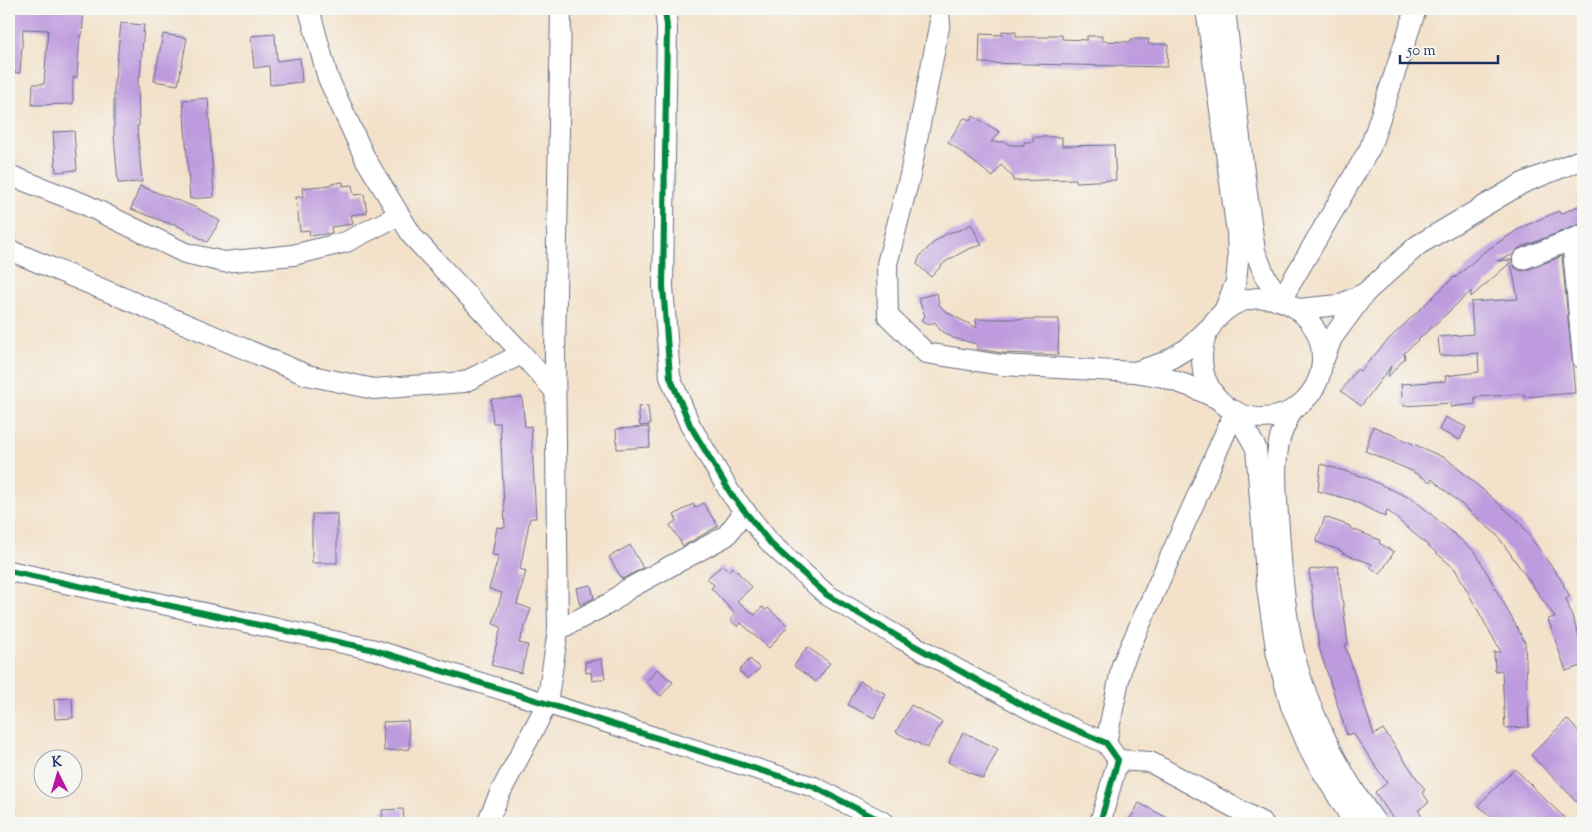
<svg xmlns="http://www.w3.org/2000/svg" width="1592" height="832" viewBox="0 0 1592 832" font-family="'Sorts Mill Goudy',serif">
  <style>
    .building { fill: #be9bde }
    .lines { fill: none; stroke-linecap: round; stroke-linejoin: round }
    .minor-casing { stroke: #676d83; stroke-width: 22 }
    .minor { stroke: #fff; stroke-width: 20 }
    .cycleway-casing { stroke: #f6f6f2; stroke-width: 9 }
    .cycleway { stroke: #00873e; stroke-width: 6 }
  </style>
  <rect width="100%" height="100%" fill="#f6f6f2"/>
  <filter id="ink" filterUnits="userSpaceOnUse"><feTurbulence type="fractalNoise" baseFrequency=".02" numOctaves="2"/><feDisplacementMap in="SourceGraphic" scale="10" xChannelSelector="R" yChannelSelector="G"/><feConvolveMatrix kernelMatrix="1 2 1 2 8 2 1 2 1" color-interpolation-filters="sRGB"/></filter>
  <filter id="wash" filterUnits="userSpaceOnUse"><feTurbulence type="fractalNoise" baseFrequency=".0096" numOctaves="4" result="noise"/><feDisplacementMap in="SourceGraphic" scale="20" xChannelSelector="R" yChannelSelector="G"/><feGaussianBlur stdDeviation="1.12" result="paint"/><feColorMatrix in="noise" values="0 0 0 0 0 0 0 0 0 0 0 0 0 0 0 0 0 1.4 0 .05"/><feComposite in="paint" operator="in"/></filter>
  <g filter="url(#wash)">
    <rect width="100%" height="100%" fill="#f3e1c9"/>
    <g id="blocks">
      <!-- building -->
      <g class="building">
        <polygon points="9,9 84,9 82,35 80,35 77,77 73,77 73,104 32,105 33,84 44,84 48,30 23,29 20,73 9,72"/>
        <polygon points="121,23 144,25 140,78 138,78 139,126 137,126 142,182 118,183 114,136 114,79 115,79"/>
        <polygon points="1002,31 1016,32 1016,37 1048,37 1048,35 1062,35 1062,39 1087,40 1087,36 1102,36 1102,41 1131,42 1131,39 1149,39 1148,44 1168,44 1167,67 979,63 980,34 1002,35"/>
        <polygon points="163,34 187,38 178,85 154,81"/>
        <polygon points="275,34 277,61 300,58 302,82 270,85 269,66 254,68 251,36"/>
        <polygon points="208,98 214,197 190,199 183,100"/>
        <polygon points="973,116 1000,132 991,142 1005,142 1010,145 1024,145 1024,142 1033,142 1033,137 1062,137 1062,146 1114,145 1116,180 1076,182 1076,179 1013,181 1013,177 1001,165 993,177 948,142 964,118 971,120"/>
        <polygon points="74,131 77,170 56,172 53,132"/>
        <polygon points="343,182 343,186 352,185 354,195 364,194 367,213 351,215 353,224 331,227 332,233 310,236 309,230 300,231 296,197 303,197 302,188 330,185 330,184"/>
        <polygon points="140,186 197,208 220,221 207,242 173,223 173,225 131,209"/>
        <polygon points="1583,204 1583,223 1519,248 1512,255 1497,261 1512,260 1515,268 1522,271 1527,270 1562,256 1575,393 1524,397 1524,394 1475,397 1475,404 1450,407 1452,403 1403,406 1401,384 1446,381 1445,376 1479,372 1478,353 1440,356 1438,337 1473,334 1471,302 1518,299 1511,262 1471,297 1471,291 1404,353 1405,358 1387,378 1391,366 1361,406 1341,391 1357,369 1360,371 1388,340 1454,277 1455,278 1484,252 1522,227 1559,211 1560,214"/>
        <polygon points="971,224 982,245 968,249 945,262 931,277 917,264 920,256 932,244 940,238 948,233 963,229"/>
        <polygon points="937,293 939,304 943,309 950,314 977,328 976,319 1059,319 1058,355 1002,353 977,349 977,344 953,338 940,330 935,322 928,325 921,320 925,316 918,298"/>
        <polygon points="522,397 525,427 531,426 536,518 530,518 520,569 526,571 517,604 531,609 519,643 528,645 521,673 491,665 501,627 493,624 502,593 489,589 499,556 492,555 497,527 505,528 500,423 493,423 491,399"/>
        <polygon points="648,406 650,425 640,426 638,407"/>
        <polygon points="1445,417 1466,427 1460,440 1439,430"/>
        <polygon points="1373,426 1447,459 1519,521 1564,584 1563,585 1570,596 1566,599 1583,647 1583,665 1566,671 1548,619 1555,617 1497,535 1432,479 1430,482 1412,471 1365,451"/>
        <polygon points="649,427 650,447 617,449 616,429"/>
        <polygon points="1321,464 1364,477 1410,498 1411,497 1476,553 1525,642 1529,727 1505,728 1502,670 1495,671 1494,652 1501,652 1455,569 1387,510 1385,517 1352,500 1318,491"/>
        <polygon points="703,503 718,526 683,546 670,525 677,520 674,515 693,504 695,508"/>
        <rect x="312" y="514" width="25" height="49"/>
        <polygon points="1325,517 1350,526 1350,528 1380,540 1379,543 1394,552 1380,574 1370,567 1372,564 1342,553 1342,551 1316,542"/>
        <polygon points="630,545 643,568 622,579 609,557"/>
        <polygon points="723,565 728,571 733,567 752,587 737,601 755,615 762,607 766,610 768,608 788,626 769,648 741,623 738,627 730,620 735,614 711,588 714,585 707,578"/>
        <polygon points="1338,566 1348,644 1345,645 1374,735 1383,729 1425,790 1422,792 1429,802 1418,810 1422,817 1413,823 1396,823 1375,792 1387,783 1353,733 1347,735 1319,647 1309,570"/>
        <polygon points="591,585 594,598 580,605 576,588"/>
        <polygon points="807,647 830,663 816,682 794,666"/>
        <polygon points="602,659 605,679 592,681 591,672 586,673 585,662"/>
        <polygon points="750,659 760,668 748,679 739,671"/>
        <polygon points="657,669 673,682 661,696 646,682"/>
        <polygon points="860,681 886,694 874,718 848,705"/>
        <polygon points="72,698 73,718 55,719 54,699"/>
        <polygon points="911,705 942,722 927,748 896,732"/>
        <polygon points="1567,719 1583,736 1583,808 1531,755"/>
        <polygon points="408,721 410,749 384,751 383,722"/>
        <polygon points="963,732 998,749 983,779 948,762"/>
        <polygon points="1515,769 1547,801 1570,823 1497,823 1478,805"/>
        <polygon points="1139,803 1177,823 1128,823"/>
        <polygon points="403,809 404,823 383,823 382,810"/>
      </g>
    </g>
  </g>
  <g filter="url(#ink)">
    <use href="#blocks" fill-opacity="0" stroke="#676d83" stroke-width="1"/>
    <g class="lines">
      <!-- minor casing -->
      <g class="minor-casing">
        <g id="minor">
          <polyline points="309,9 328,78 366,160 413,237 516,347 555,391"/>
          <polyline points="665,9 667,28 663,286 670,377 690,425 731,494 771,544 827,595 902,639 1035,712 1106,743 1118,760 1100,823"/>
          <polyline points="938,9 940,22 910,175 887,264 888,316 926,353 1001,365 1135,372"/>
          <polyline points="1206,9 1237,233 1238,261 1236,282 1224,311"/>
          <polyline points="1225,9 1243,164 1255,251 1265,276 1281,300 1370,148 1416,9"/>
          <polyline points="9,175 84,204 185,253 224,262 293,255 346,242 399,215"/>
          <polyline points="1572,239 1583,359"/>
          <polyline points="9,250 307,375 374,389 464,382 522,354"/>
          <polyline points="1523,259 1583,235"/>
          <polyline points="1365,293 1418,245 1523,183 1583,159"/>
          <circle cx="1262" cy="358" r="60"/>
          <polyline points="1299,309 1339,305 1365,293 1332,338 1324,359"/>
          <polyline points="1208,329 1188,348 1165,362 1135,372 1163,377 1192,387 1218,399"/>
          <path d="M1292,410C1288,419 1283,429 1280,438C1273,467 1277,499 1279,529C1281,565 1284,602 1291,638C1302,700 1339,773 1376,823"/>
          <polyline points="1235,411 1256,448 1267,588 1277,655 1291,706 1311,753 1354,823"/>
          <polyline points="9,571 375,650 814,787 885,823"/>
          <polyline points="558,630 610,603 628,589 726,536 745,511"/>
          <polyline points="1106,743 1122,665 1235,411"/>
          <polyline points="1118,760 1150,762 1263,823"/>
          <polyline points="487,823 501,791 547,704 558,630 555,353 561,9"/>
        </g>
      </g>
      <!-- minor -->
      <use href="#minor" class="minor"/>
      <!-- cycleway casing -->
      <g class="cycleway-casing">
        <g id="cycleway">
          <polyline points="665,9 667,28 663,286 670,377 690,425 731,494 771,544 827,595 902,639 1035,712 1106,743 1118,760 1100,823"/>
          <polyline points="9,571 375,650 814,787 885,823"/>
        </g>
      </g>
      <!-- cycleway -->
      <use href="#cycleway" class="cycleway"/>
    </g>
  </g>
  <!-- margin -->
  <rect width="1592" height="832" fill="none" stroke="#f6f6f2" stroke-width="30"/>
  <!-- north arrow -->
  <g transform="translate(58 774) rotate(355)"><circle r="24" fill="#f6f6f2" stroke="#9ea6b7"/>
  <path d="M0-4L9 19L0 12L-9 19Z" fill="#b5179e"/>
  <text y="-8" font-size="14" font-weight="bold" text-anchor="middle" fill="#1b2f5e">K</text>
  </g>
  <!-- scale -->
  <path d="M1400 55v8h98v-8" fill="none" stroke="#1b2f5e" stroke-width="2.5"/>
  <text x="1407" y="55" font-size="15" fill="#1b2f5e" stroke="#f6f6f2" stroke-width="4" paint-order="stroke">50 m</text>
</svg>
